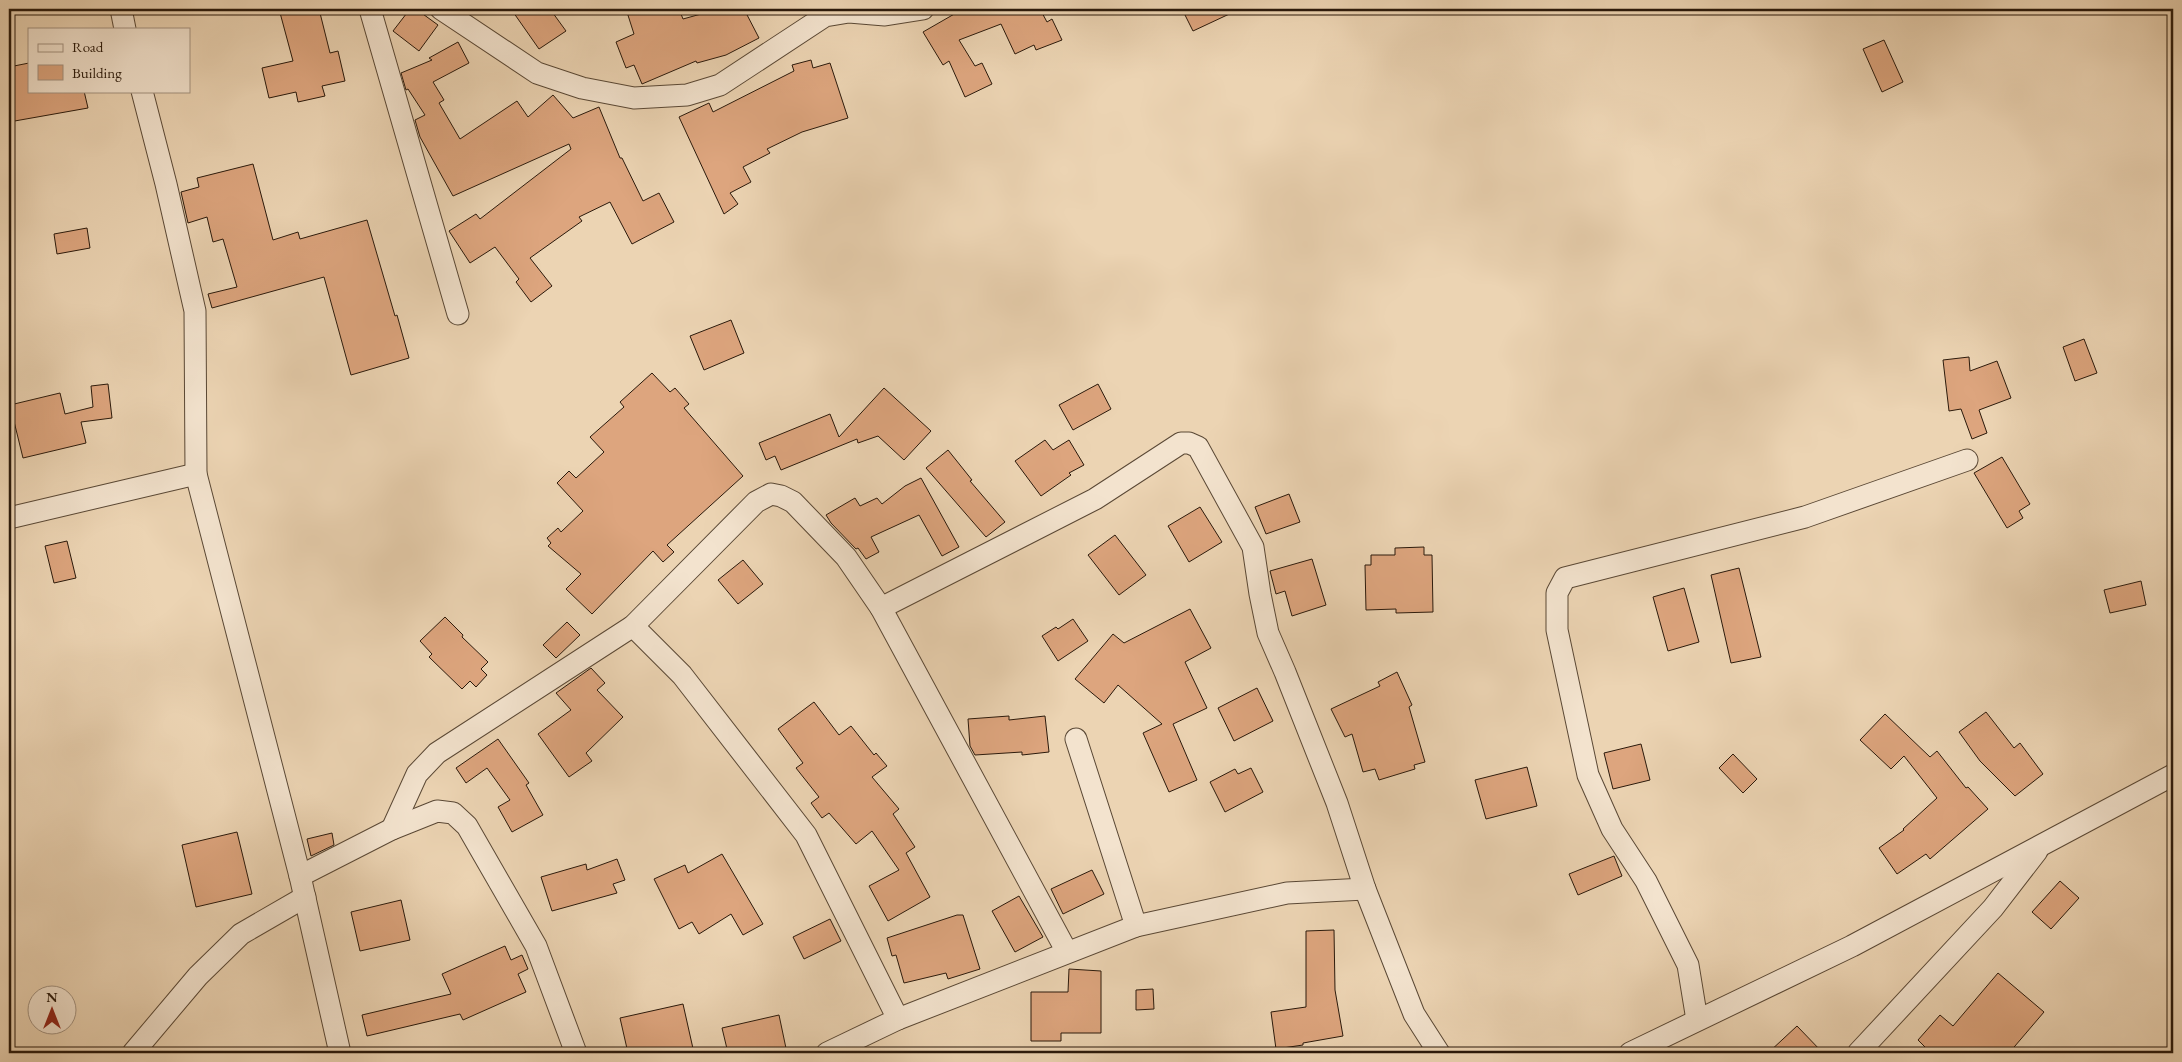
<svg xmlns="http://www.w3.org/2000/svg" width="2182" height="1062" viewBox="0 0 2182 1062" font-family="'EB Garamond',serif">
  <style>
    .building { fill: #dda57e; stroke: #2a190b }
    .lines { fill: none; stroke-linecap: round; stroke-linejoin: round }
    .minor-casing { stroke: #5a4835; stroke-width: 23 }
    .minor { stroke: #f3e3ce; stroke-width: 21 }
  </style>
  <rect width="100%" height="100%" fill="#ecd4b3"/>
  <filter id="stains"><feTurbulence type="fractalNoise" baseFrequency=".004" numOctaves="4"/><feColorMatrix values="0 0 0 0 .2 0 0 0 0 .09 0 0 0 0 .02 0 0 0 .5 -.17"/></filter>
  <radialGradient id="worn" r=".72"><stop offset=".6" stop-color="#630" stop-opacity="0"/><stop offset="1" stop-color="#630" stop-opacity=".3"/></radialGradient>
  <!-- building -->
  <g class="building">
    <polygon points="279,9 319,9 330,53 338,51 345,81 322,86 325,96 298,102 296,92 269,98 262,68 293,61"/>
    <polygon points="410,9 416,9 438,25 419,51 393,31"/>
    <polygon points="511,9 550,9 566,31 539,49"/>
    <polygon points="626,9 679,9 683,19 719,9 744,9 759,38 726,55 697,63 696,61 642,84 634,65 626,68 616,42 634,34"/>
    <polygon points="963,9 1040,9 1047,22 1052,19 1062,40 1036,50 1034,45 1015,54 1001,24 959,40 975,66 982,63 992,84 965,97 949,61 943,65 923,32"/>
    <polygon points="1182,9 1240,9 1193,31"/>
    <polygon points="1884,40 1903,82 1882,92 1863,49"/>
    <polygon points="458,42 469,63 433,82 444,100 439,103 460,139 517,101 528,117 553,95 573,118 599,107 620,158 622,158 643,201 659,193 674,222 632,244 610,202 579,217 582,221 530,258 552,286 531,302 516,282 519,279 495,247 470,263 449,231 476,214 480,219 571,149 569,144 453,196 420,137 415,120 425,115 408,89 406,90 401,73 432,60 429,58"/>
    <polygon points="811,60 813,68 830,63 848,118 802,132 767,149 770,153 743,167 751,182 730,193 738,204 724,214 679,117 709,103 713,112 794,71 792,65"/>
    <polygon points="29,63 29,91 84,91 88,108 9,122 9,67"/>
    <polygon points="253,164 273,240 298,232 300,239 367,220 395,316 397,315 409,358 351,375 324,277 212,308 208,294 237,287 223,239 213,242 207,217 188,223 181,192 199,187 197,178"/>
    <polygon points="87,228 90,248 57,254 54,234"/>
    <polygon points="731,320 744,353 704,370 690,336"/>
    <polygon points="2084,339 2097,373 2075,381 2063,347"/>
    <polygon points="1969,357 1970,371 1997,361 2011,398 1979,410 1987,433 1972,439 1961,409 1949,411 1943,360"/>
    <polygon points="652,373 670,392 675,388 689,404 684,408 743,476 667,545 674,552 663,562 653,551 592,614 566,589 581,574 548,546 551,543 547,538 558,528 561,532 583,511 557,483 569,471 576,478 604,452 590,437 624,407 620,402"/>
    <polygon points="108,384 112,418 81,422 86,443 23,458 10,405 60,393 65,414 93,407 91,386"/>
    <polygon points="1098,384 1111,409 1073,430 1059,405"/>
    <polygon points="884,388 931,431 904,460 878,436 858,443 857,439 781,470 775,456 766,460 759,443 830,414 839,437"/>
    <polygon points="1045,440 1053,450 1069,440 1084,465 1069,473 1071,475 1041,496 1015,461"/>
    <polygon points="948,450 972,480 970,481 1005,522 986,537 926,468"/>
    <polygon points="2002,457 2030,504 2019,511 2023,518 2007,528 1974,473"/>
    <polygon points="921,478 959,547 942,556 919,515 871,537 879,552 866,559 858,548 856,549 831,523 826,515 855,498 860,506 877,498 882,504 905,486"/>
    <polygon points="1289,494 1300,522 1266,534 1255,507"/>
    <polygon points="1200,507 1222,542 1189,562 1168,526"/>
    <polygon points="1115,535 1146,575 1119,595 1088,555"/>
    <polygon points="67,541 76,578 54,583 45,546"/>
    <polygon points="1424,547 1424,555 1432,555 1433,612 1396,613 1396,609 1366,610 1365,565 1371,565 1371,555 1395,555 1395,548"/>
    <polygon points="1312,559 1326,605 1292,616 1285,591 1276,594 1270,571"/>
    <polygon points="743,560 763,584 738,604 718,580"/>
    <polygon points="1739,568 1761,657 1731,663 1711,575"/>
    <polygon points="2141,581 2146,605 2110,613 2104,590"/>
    <polygon points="1684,588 1699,642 1668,651 1653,597"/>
    <polygon points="1190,609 1211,648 1185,662 1207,708 1173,724 1197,780 1169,792 1143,733 1162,724 1118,685 1104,703 1075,679 1113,634 1124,643"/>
    <polygon points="445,617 463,635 462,637 488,662 481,669 487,675 476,687 470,681 462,689 429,657 432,654 420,641"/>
    <polygon points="1073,619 1088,641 1058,661 1042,636 1056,627 1058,629"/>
    <polygon points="567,622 580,635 556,658 543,645"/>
    <polygon points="591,668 605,683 597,690 623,717 586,753 592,761 569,777 538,734 571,710 556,693"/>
    <polygon points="1397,672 1412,705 1409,707 1425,762 1414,765 1415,769 1379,780 1375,769 1363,772 1352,734 1345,737 1331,709 1380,686 1378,682"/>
    <polygon points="1257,688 1273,721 1234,741 1218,708"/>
    <polygon points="814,702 839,735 851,726 874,755 876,753 887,766 872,777 899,809 893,814 915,847 906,853 930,897 888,921 869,886 899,870 872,831 856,844 829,813 822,818 811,803 819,797 796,768 803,763 778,729"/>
    <polygon points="1986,712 2014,748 2020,743 2043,774 2015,796 1980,761 1959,732"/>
    <polygon points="1885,714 1930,757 1937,751 1966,788 1968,787 1988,809 1930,859 1926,854 1897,874 1879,848 1904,830 1903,829 1937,798 1904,756 1891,769 1860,740"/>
    <polygon points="1009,716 1009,720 1045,716 1049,752 1022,755 1022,752 975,755 970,746 968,719"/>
    <polygon points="498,739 529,783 526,785 543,815 512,832 498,807 510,800 487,768 466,783 456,768"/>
    <polygon points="1641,744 1650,780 1613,789 1604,753"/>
    <polygon points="1733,754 1757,779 1743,793 1719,768"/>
    <polygon points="1527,767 1537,806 1486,819 1475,780"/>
    <polygon points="1251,768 1263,792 1225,812 1210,782 1235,769 1238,774"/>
    <polygon points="237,832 252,894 196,907 182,845"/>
    <polygon points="332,833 334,845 311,856 307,839"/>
    <polygon points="722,854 763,924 743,935 731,914 699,934 692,922 679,929 654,879 685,865 688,873"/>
    <polygon points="1614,856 1622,876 1578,895 1569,874"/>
    <polygon points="617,859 625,880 613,884 617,893 552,911 541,877 586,864 587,870"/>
    <polygon points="1092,870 1104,894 1063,914 1051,889"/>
    <polygon points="2060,881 2079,898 2051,929 2032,912"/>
    <polygon points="1019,896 1043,937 1015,952 992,911"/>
    <polygon points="401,900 410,940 360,951 351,912"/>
    <polygon points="957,915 963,915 980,969 948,979 946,973 904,983 896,955 892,956 887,938"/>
    <polygon points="830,919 841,941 804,959 793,937"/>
    <polygon points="1334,930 1335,990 1343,1036 1303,1043 1303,1045 1276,1049 1271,1012 1306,1007 1306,931"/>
    <polygon points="505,946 511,960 522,955 528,969 518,974 526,992 463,1020 460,1014 367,1036 362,1015 451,994 442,974"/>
    <polygon points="1069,969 1101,971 1101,1033 1061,1033 1061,1041 1031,1041 1031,992 1068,992"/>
    <polygon points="1998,973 2044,1012 2009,1053 1920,1053 1925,1047 1918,1040 1940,1015 1953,1026"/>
    <polygon points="1153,989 1154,1009 1136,1010 1136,990"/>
    <polygon points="683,1004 694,1053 628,1053 620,1018"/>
    <polygon points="779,1015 787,1053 728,1053 722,1028"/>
    <polygon points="1797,1026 1823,1053 1768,1053"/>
  </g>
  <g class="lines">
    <!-- minor casing -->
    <g class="minor-casing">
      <g id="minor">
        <polyline points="121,9 125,29"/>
        <polyline points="370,9 458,314"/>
        <polyline points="441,9 537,73 582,88 634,98 687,95 720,85 825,16 849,12 885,15 923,9"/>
        <polyline points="142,91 166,184 195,311 196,474 300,876 340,1053"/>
        <polyline points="9,518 196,474"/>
        <polyline points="881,608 1067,952"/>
        <polyline points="633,626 682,675 806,835 898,1019 1136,926 1287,893 1365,889"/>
        <polyline points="1076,739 1136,926"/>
        <polyline points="392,829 417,774 437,753 633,626 756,502 771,494 781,496 793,502 846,557 881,608 1095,499 1181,443 1189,443 1198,447 1253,547 1260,594 1268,633 1285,672 1337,803 1365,889 1414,1014 1439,1053"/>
        <polyline points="300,876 392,829 437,811 453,813 467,826 536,946 576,1053"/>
        <polyline points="1697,1020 1688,965 1646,881 1612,829 1588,775 1557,630 1557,593 1565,578 1805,517 1967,460"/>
        <polyline points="133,1053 198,976 241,934 305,897"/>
        <polyline points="827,1053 898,1019"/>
        <polyline points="1630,1053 1852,946 2173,775"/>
        <polyline points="1858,1053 1993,908 2037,851"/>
      </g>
    </g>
    <!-- minor -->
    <use href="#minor" class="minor"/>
  </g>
  <!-- margin -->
  <rect width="2182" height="1062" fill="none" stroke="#ecd4b3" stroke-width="30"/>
  <rect x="10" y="10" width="2162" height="1042" fill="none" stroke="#2a190b" stroke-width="2.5"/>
  <rect x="15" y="15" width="2152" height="1032" fill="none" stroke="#2a190b"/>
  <!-- legend -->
  <rect x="28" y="28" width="162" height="65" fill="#f3e3ce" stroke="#a39280"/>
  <rect x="38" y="44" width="25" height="8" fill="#f3e3ce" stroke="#a39280"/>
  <text x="72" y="52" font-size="15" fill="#2a190b">Road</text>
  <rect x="38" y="65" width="25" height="15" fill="#dda57e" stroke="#a39280"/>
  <text x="72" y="78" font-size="15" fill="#2a190b">Building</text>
  <!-- north arrow -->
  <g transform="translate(52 1010)"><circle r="24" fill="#f3e3ce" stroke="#a39280"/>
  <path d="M0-4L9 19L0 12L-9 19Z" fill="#8f2418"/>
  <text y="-8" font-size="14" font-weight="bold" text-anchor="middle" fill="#2a190b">N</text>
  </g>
  <rect width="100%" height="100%" filter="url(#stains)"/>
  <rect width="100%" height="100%" fill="url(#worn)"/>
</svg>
